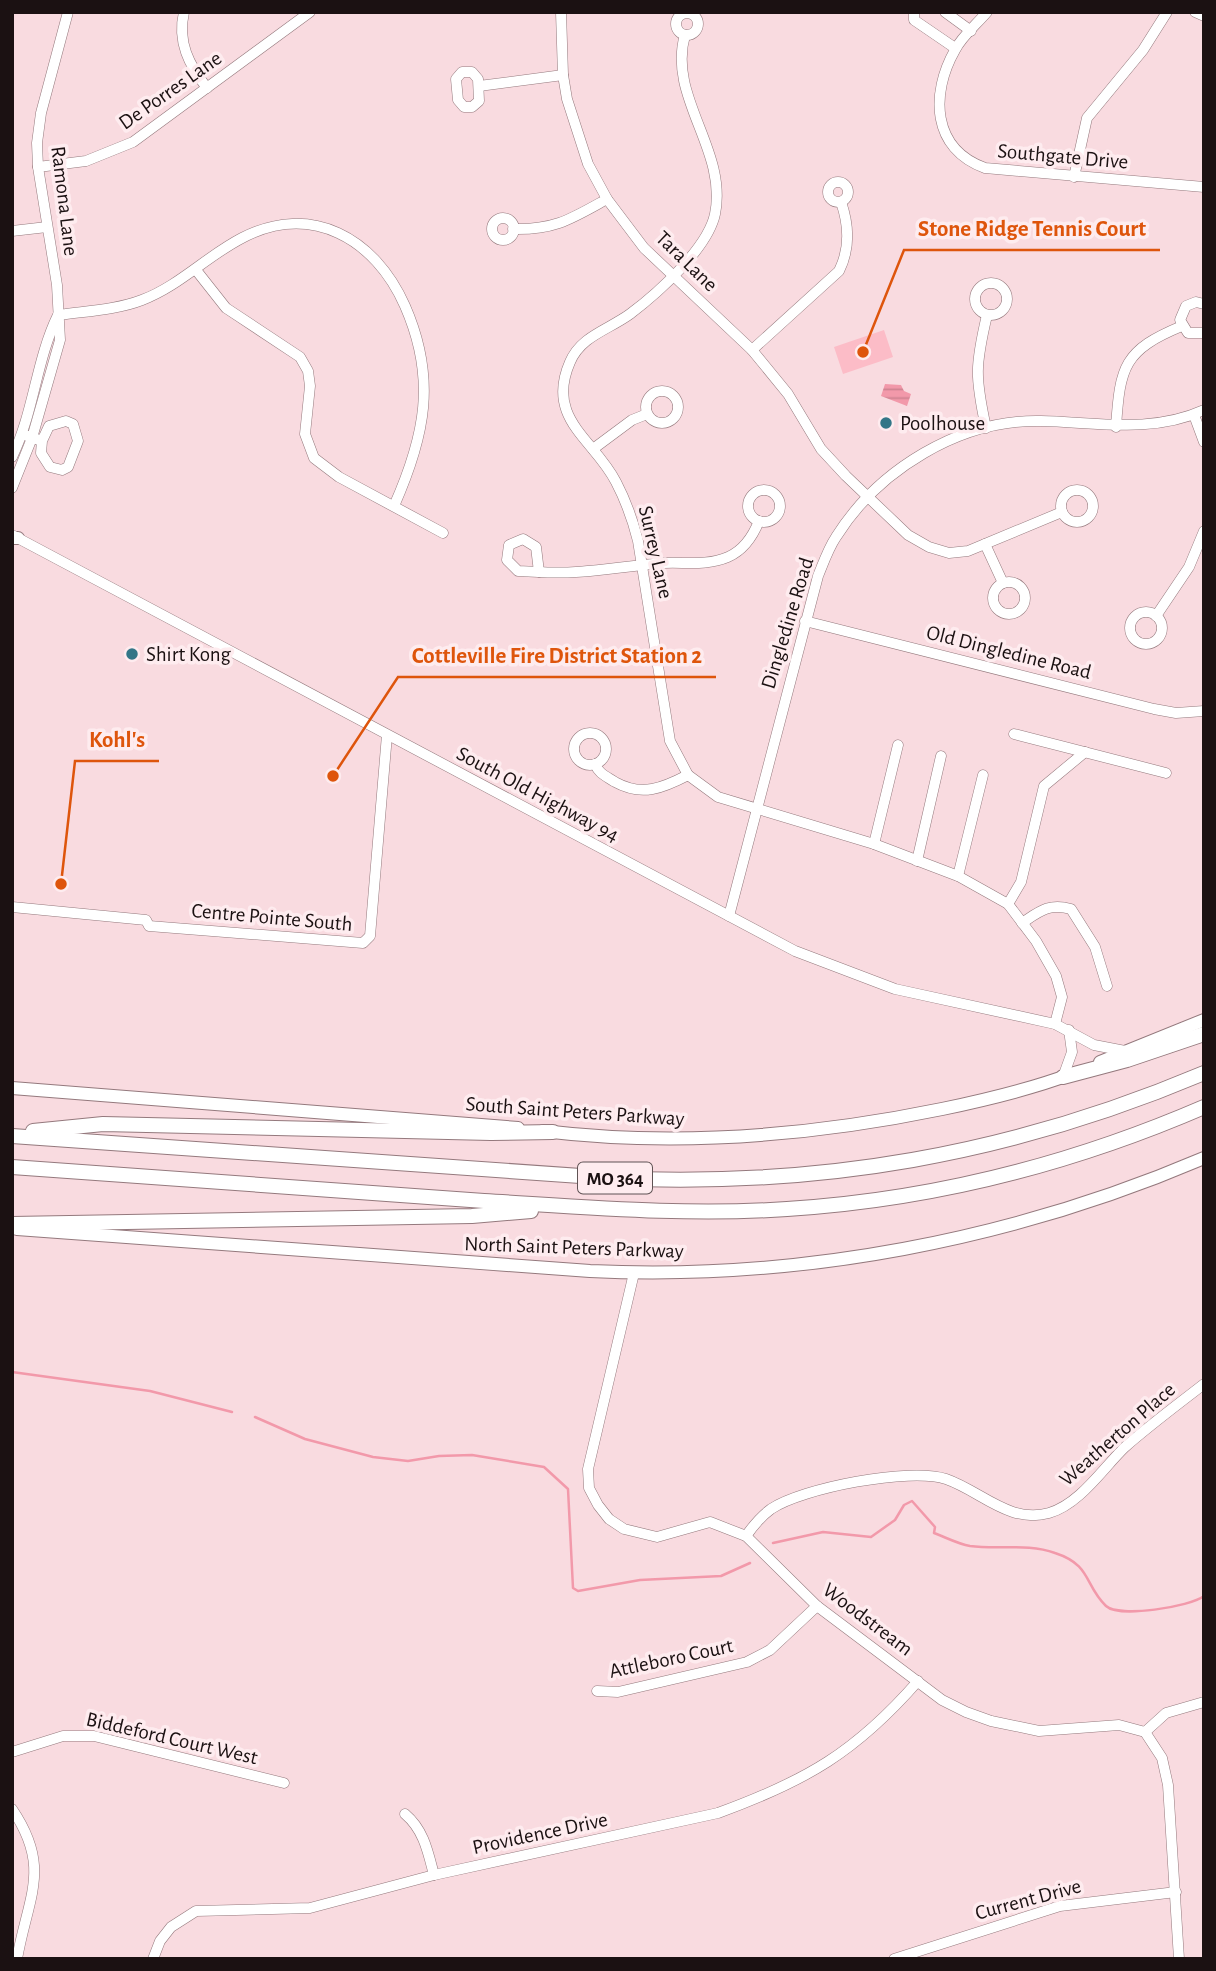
<svg xmlns="http://www.w3.org/2000/svg" width="1216" height="1971" viewBox="0 0 1216 1971" font-family="'Alegreya Sans',sans-serif">
  <style>
    .pitch { fill: #fcbcc7 }
    .water { fill: url(#water-rules) }
    .lines { fill: none; stroke-linecap: round; stroke-linejoin: round }
    .stream { stroke: #f299aa; stroke-width: 2.5 }
    .minor-casing { stroke: #94797d; stroke-width: 11 }
    .major-casing { stroke: #94797d; stroke-width: 14 }
    .highway-casing { stroke: #94797d; stroke-width: 16 }
    .minor { stroke: #fff; stroke-width: 10 }
    .major { stroke: #fff; stroke-width: 12 }
    .highway { stroke: #fff; stroke-width: 14 }
    .poi-dot { fill: #337687; stroke: #feecef; stroke-width: 2.5 }
    .labels { text-anchor: middle; stroke-width: 7; stroke-linejoin: round; paint-order: stroke }
    .shield { fill: #feecef; stroke: #5f5354; stroke-width: 2 }
    .shield-label { font-size: 19px; font-weight: bold; fill: #1b1112 }
    .street-label { font-size: 21px; fill: #1b1112; stroke: #feecef }
    .poi-label { font-size: 21px; fill: #1b1112; stroke: #feecef; text-anchor: start }
    .leader { fill: none; stroke: #de550c; stroke-width: 2.5 }
    .callout-dot { fill: #de550c; stroke: #feecef; stroke-width: 2.5 }
    .callout-label { font-size: 23px; text-anchor: middle; font-weight: bold; fill: #de550c; stroke: #feecef; stroke-width: 7; stroke-linejoin: round; paint-order: stroke }
  </style>
  <defs>
    <pattern id="water-rules" width="6" height="5" patternUnits="userSpaceOnUse" patternTransform="scale(1.75)"><rect width="6" height="5" fill="#f299aa"/><path d="M0 2.5h6" fill="none" stroke="#cf8391"/></pattern>
  </defs>
  <rect width="100%" height="100%" fill="#f9dbe0"/>
  <!-- pitch -->
  <polygon class="pitch" points="884,330 893,357 843,374 834,347"/>
  <!-- water -->
  <polygon class="water" points="885,384 901,385 904,391 911,394 907,406 881,396"/>
  <g class="lines">
    <!-- stream -->
    <g class="stream">
      <polyline points="12,1372 150,1391 232,1412"/>
      <polyline points="255,1417 305,1439 373,1457 408,1461 439,1456 472,1455 544,1467 568,1489 573,1588 578,1591 640,1580 721,1576 750,1563"/>
      <path d="M773,1543L823,1532L871,1537L895,1520L904,1505L912,1501L935,1527L934,1533C945,1537 958,1544 970,1546C998,1550 1027,1543 1055,1553C1092,1565 1084,1585 1106,1606C1119,1618 1190,1607 1204,1596"/>
    </g>
    <!-- minor casing -->
    <g class="minor-casing">
      <g id="minor">
        <path d="M184,12C177,42 189,65 207,88"/>
        <polyline points="561,12 563,75 567,99 588,164 607,199 644,248 752,350 788,394 821,449 846,476 908,535 929,547 949,553 968,551 1062,512"/>
        <polyline points="914,12 914,20 955,48"/>
        <polyline points="945,12 971,31"/>
        <path d="M987,12C977,24 962,36 955,50C930,94 932,149 985,168L1204,187"/>
        <polyline points="1195,12 1204,16"/>
        <circle cx="687" cy="24" r="11"/>
        <path d="M685,35C667,97 728,150 715,214C708,248 658,293 630,314C608,330 581,336 570,362C545,419 594,439 616,482C626,501 633,521 638,541L670,741L688,775"/>
        <polygon points="462,72 472,72 478,79 479,101 472,107 464,107 458,100 456,79"/>
        <polyline points="479,86 563,75"/>
        <polyline points="38,167 86,161 133,142 310,12"/>
        <polyline points="1074,177 1087,118 1143,50 1167,12"/>
        <circle cx="838" cy="192" r="10"/>
        <circle cx="503" cy="229" r="11"/>
        <path d="M513,229C555,230 571,219 607,199"/>
        <polyline points="12,231 47,227"/>
        <polyline points="196,270 226,308 300,357 308,371 310,386 305,434 314,458 339,477 443,533"/>
        <circle cx="991" cy="299" r="16"/>
        <polyline points="1204,304 1196,302 1186,306 1180,320 1188,333 1204,333"/>
        <path d="M59,315C86,311 116,310 142,300C179,286 207,256 242,238C311,202 375,238 405,306C437,379 425,436 394,506"/>
        <path d="M752,350L839,271C850,249 849,225 841,202"/>
        <circle cx="662" cy="407" r="16"/>
        <polyline points="1194,415 1204,442"/>
        <path d="M1116,427C1120,366 1124,350 1182,326"/>
        <path d="M986,428C975,377 975,366 987,315"/>
        <polyline points="22,434 42,441 41,453 50,467 62,470 68,467 78,441 73,424 66,421 49,426 42,441"/>
        <polyline points="593,449 632,420 647,414"/>
        <path d="M12,457C34,412 36,360 58,315"/>
        <polyline points="12,488 32,438 60,340 57,285 38,167 37,143 41,113 68,12"/>
        <circle cx="1077" cy="506" r="16"/>
        <circle cx="764" cy="506" r="16"/>
        <polyline points="12,535 795,951 895,989 1055,1024 1094,1045 1125,1051"/>
        <polygon points="523,539 536,547 539,572 518,571 507,560 509,545"/>
        <polyline points="985,544 1003,583"/>
        <path d="M539,572C581,575 621,566 664,563C686,562 707,566 728,557C744,550 753,536 759,521"/>
        <circle cx="1009" cy="598" r="16"/>
        <circle cx="1146" cy="628" r="16"/>
        <polyline points="1156,616 1189,567 1204,531"/>
        <polyline points="805,621 1154,709 1176,713 1204,711"/>
        <circle cx="590" cy="749" r="16"/>
        <polyline points="1014,734 1166,773"/>
        <path d="M595,764C599,774 606,776 615,782C642,797 663,788 688,775L718,797L874,844L958,876L1008,904L1036,941L1056,976L1062,997L1055,1024"/>
        <polyline points="874,844 898,745"/>
        <polyline points="917,861 941,756"/>
        <polyline points="958,876 983,775"/>
        <polyline points="1008,904 1021,882 1044,786 1085,752"/>
        <polyline points="12,907 146,920 149,926 363,943 370,936 387,735"/>
        <path d="M729,916L818,576C823,564 828,549 836,537C878,470 960,419 1041,421C1096,422 1151,434 1204,410"/>
        <path d="M1022,923C1040,911 1049,903 1071,909L1095,947L1107,986"/>
        <polyline points="1063,1077 1072,1052 1069,1030"/>
        <polyline points="634,1273 588,1469 589,1488 598,1505 609,1519 624,1529 657,1537 710,1522 746,1536 817,1606 942,1700 966,1712 991,1721 1039,1731 1119,1725 1145,1732 1162,1758 1168,1785 1179,1959"/>
        <path d="M746,1536C753,1526 760,1517 771,1509C802,1488 910,1467 946,1479C981,1491 1009,1524 1049,1513C1080,1504 1103,1468 1125,1447C1150,1425 1177,1405 1204,1384"/>
        <polyline points="597,1691 618,1692 747,1662 770,1650 817,1606"/>
        <polyline points="1145,1732 1166,1713 1204,1702"/>
        <polyline points="12,1752 63,1736 94,1736 284,1783"/>
        <path d="M12,1809C52,1868 28,1896 17,1959"/>
        <path d="M405,1814C424,1830 428,1852 434,1875"/>
        <path d="M153,1959L160,1941L171,1927L196,1911L310,1908L434,1875L718,1813C806,1781 856,1752 918,1681"/>
        <polyline points="894,1959 1060,1906 1176,1892"/>
      </g>
    </g>
    <!-- major casing -->
    <g class="major-casing">
      <g id="major">
        <polyline points="12,538 18,538"/>
        <polyline points="1100,1062 1204,1020"/>
        <polyline points="12,1088 518,1128"/>
        <path d="M543,1131C676,1147 811,1136 942,1109C985,1100 1029,1090 1071,1074"/>
        <path d="M17,1229L590,1271C799,1281 1012,1240 1204,1158"/>
      </g>
    </g>
    <!-- highway casing -->
    <g class="highway-casing">
      <g id="highway">
        <polyline points="1063,1077 1127,1060 1204,1034"/>
        <polyline points="33,1131 103,1124 491,1133 553,1132"/>
        <path d="M12,1136L609,1178C819,1188 1010,1155 1204,1073"/>
        <path d="M12,1167C170,1178 327,1190 484,1201C585,1207 686,1216 787,1209C930,1200 1072,1164 1204,1107"/>
        <polyline points="12,1224 472,1216 531,1211"/>
      </g>
    </g>
    <!-- minor -->
    <use href="#minor" class="minor"/>
    <!-- major -->
    <use href="#major" class="major"/>
    <!-- highway -->
    <use href="#highway" class="highway"/>
  </g>
  <!-- markers -->
  <g class="poi-dot">
    <circle cx="886" cy="423" r="7"/>
    <circle cx="132" cy="654" r="7"/>
  </g>
  <g class="labels">
    <!-- shield labels -->
    <rect class="shield" x="578" y="1162.5" width="74" height="31" rx="5"/>
    <g class="shield-label">
      <text x="615" y="1185">MO 364</text>
    </g>
    <!-- street labels -->
    <g class="street-label">
      <text transform="translate(170 90) rotate(-35)" y="7">De Porres Lane</text>
      <text transform="translate(1063 156) rotate(5)" y="7">Southgate Drive</text>
      <text transform="translate(65 201) rotate(83)" y="7">Ramona Lane</text>
      <text transform="translate(687 261) rotate(44)" y="7">Tara Lane</text>
      <text transform="translate(656 552) rotate(77)" y="7">Surrey Lane</text>
      <text transform="translate(787 623) rotate(-73)" y="7">Dingledine Road</text>
      <text transform="translate(1009 652) rotate(14)" y="7">Old Dingledine Road</text>
      <text transform="translate(538 794) rotate(28)" y="7">South Old Highway 94</text>
      <text transform="translate(272 917) rotate(5)" y="7">Centre Pointe South</text>
      <text transform="translate(575 1111) rotate(4)" y="7">South Saint Peters Parkway</text>
      <text transform="translate(574 1247) rotate(2)" y="7">North Saint Peters Parkway</text>
      <text transform="translate(1117 1434) rotate(-41)" y="7">Weatherton Place</text>
      <text transform="translate(868 1619) rotate(37)" y="7">Woodstream</text>
      <text transform="translate(671 1658) rotate(-12)" y="7">Attleboro Court</text>
      <text transform="translate(172 1738) rotate(13)" y="7">Biddeford Court West</text>
      <text transform="translate(540 1833) rotate(-12)" y="7">Providence Drive</text>
      <text transform="translate(1028 1899) rotate(-15)" y="7">Current Drive</text>
    </g>
    <!-- poi labels -->
    <g class="poi-label">
      <text x="900" y="430">Poolhouse</text>
      <text x="146" y="661">Shirt Kong</text>
    </g>
  </g>
  <!-- callouts -->
  <path class="leader" d="M863 352L904 250H1160M333 776L398 677H716M61 884L75 761H159"/>
  <g class="callout-dot">
    <circle cx="863" cy="352" r="7"/>
    <circle cx="333" cy="776" r="7"/>
    <circle cx="61" cy="884" r="7"/>
  </g>
  <g class="callout-label">
    <text x="1032" y="236">Stone Ridge Tennis Court</text>
    <text x="557" y="663">Cottleville Fire District Station 2</text>
    <text x="117" y="747">Kohl's</text>
  </g>
  <!-- border -->
  <rect width="1216" height="1971" fill="none" stroke="#1b1112" stroke-width="28"/>
</svg>
